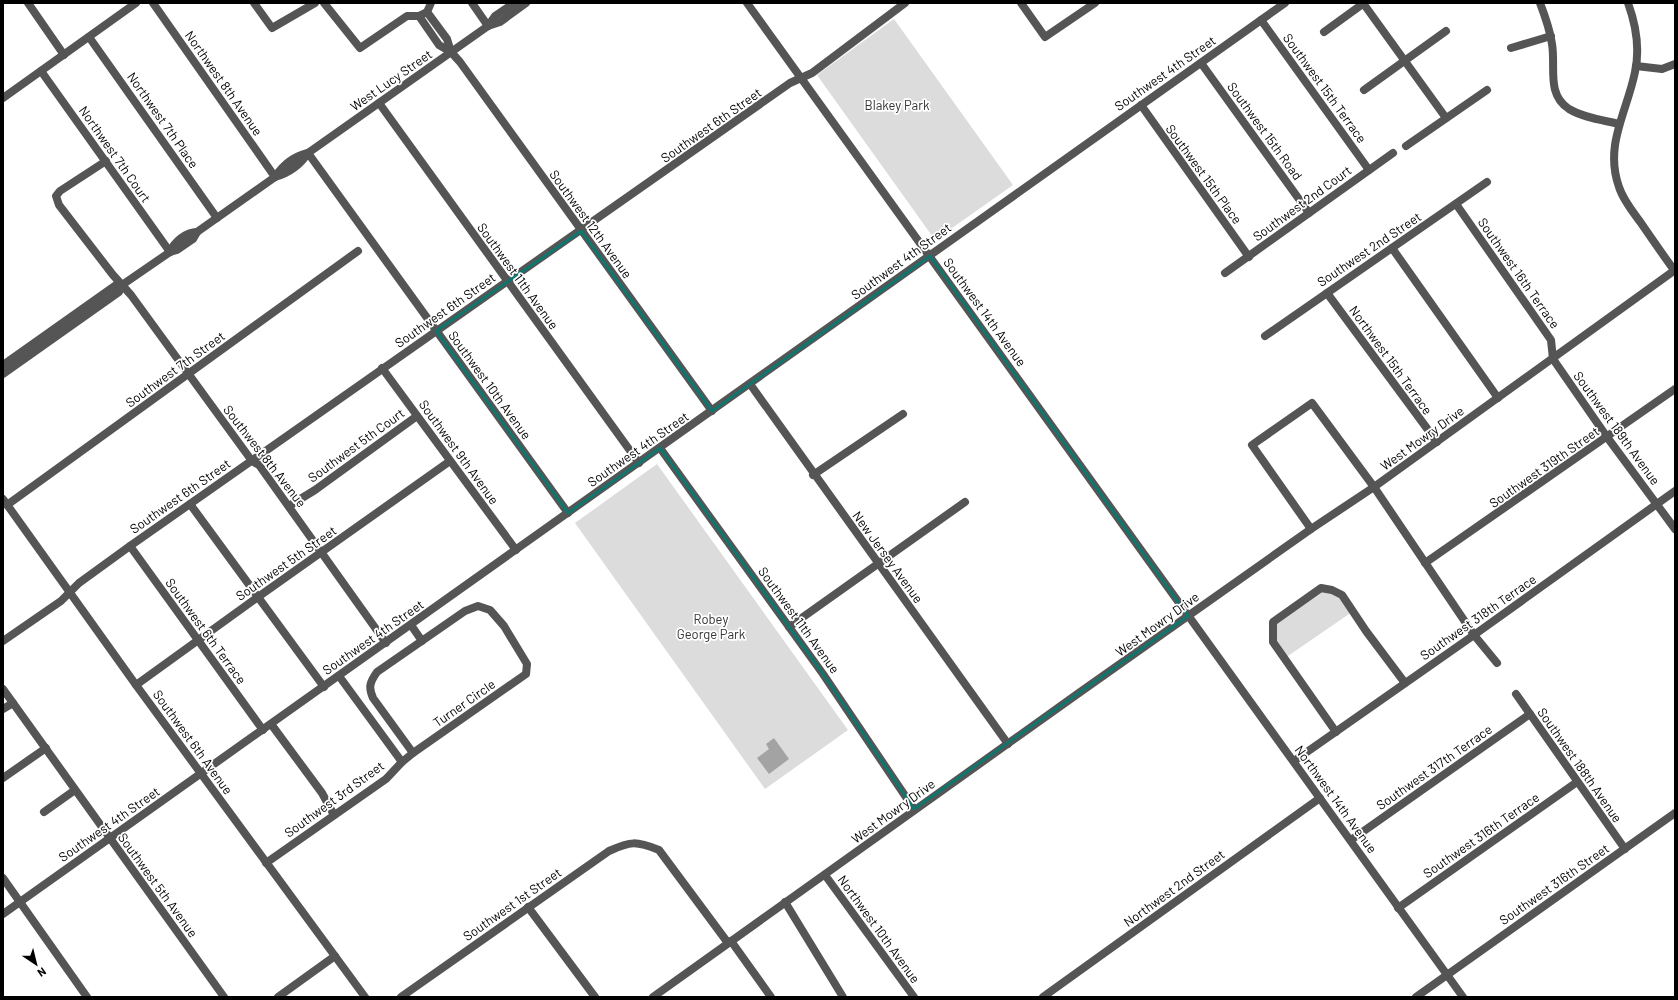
<svg xmlns="http://www.w3.org/2000/svg" width="1678" height="1000" viewBox="0 0 1678 1000" font-family="Barlow,sans-serif">
  <style>
    .green { fill: #dcdcdc }
    .water { fill: #a3a3a3 }
    .lines { fill: none; stroke-linecap: round; stroke-linejoin: round }
    .minor { stroke: #555; stroke-width: 8 }
    .marked { fill: none; stroke: #0f766e; stroke-width: 3; stroke-linejoin: round }
    .labels { text-anchor: middle; stroke-width: 3.5; stroke-linejoin: round; paint-order: stroke }
    .street-label { font-size: 13px; fill: #000; stroke: #fff }
    .park-label { font-size: 13px; fill: #333; stroke: #fff }
  </style>
  <rect width="100%" height="100%" fill="#fff"/>
  <!-- green -->
  <g class="green">
    <polygon points="894,19 1013,185 935,240 817,75"/>
    <polygon points="657,464 848,730 765,789 575,523"/>
    <polygon points="1322,589 1341,595 1352,612 1285,658 1274,641 1274,623"/>
  </g>
  <!-- water -->
  <polygon class="water" points="774,738 789,759 769,774 757,758 769,749 766,744"/>
  <g class="lines">
    <!-- minor -->
    <g class="minor">
      <polyline points="28,3 64,55"/>
      <polyline points="153,3 275,177"/>
      <polyline points="254,3 272,28 315,3"/>
      <polyline points="324,3 360,48 407,16 419,16 427,12 431,3"/>
      <polyline points="472,3 488,26"/>
      <polyline points="747,3 1463,997"/>
      <polyline points="1021,3 1045,37 1095,3"/>
      <polyline points="1363,3 1446,118"/>
      <path d="M1540,3C1545,16 1550,30 1552,44C1556,67 1546,94 1569,109C1584,118 1603,120 1619,124"/>
      <path d="M1628,3C1636,25 1640,49 1635,72C1627,112 1604,145 1619,187C1623,200 1633,212 1641,223C1652,239 1663,255 1674,270"/>
      <polyline points="427,12 447,39 451,52"/>
      <polyline points="419,16 439,45 451,52 460,62 712,411"/>
      <polyline points="1261,20 1369,170"/>
      <polyline points="488,26 495,16 514,3"/>
      <polyline points="1324,32 1364,3"/>
      <polyline points="89,37 217,218"/>
      <polyline points="1511,48 1551,36"/>
      <polyline points="1201,63 1309,213"/>
      <polyline points="1636,66 1662,69 1675,64"/>
      <polyline points="41,71 170,252"/>
      <polyline points="1364,90 1446,31"/>
      <polyline points="3,98 136,3"/>
      <polyline points="379,103 639,463"/>
      <polyline points="1141,105 1249,257"/>
      <polyline points="1406,146 1487,90"/>
      <polyline points="308,153 568,513"/>
      <polyline points="106,161 60,191 56,196 59,205 113,275 131,295 252,461 259,465 386,643"/>
      <path d="M275,177C283,165 295,156 308,153"/>
      <polyline points="1456,204 1551,340 1553,359 1607,437 1675,529"/>
      <polyline points="1392,248 1498,398"/>
      <path d="M170,252C174,242 186,232 197,232"/>
      <polyline points="1225,273 1393,153"/>
      <polyline points="1327,293 1437,442"/>
      <polyline points="1265,336 1487,182"/>
      <polyline points="3,365 116,285 122,285"/>
      <polyline points="382,368 516,550"/>
      <path d="M3,374L119,292L122,285L170,252L177,250L193,239L197,232L275,177C289,173 300,165 308,153L488,26L500,22L526,3"/>
      <polyline points="750,384 1008,744"/>
      <polyline points="660,448 823,674 914,809"/>
      <polyline points="813,475 903,414"/>
      <polyline points="3,499 136,685 365,997"/>
      <polyline points="190,504 324,687"/>
      <polyline points="7,505 358,251"/>
      <polyline points="289,506 315,490 417,416"/>
      <polyline points="1311,529 1252,445 1312,403 1374,487 1474,635 1497,663"/>
      <polyline points="130,546 263,730"/>
      <polyline points="1425,563 1675,389"/>
      <path d="M478,606L490,610L504,626L527,664L526,674L413,753L373,698C368,687 370,682 377,672L465,611Z"/>
      <polyline points="411,625 422,641"/>
      <polyline points="789,627 965,502"/>
      <path d="M3,641L61,601L79,583L130,546C349,391 571,238 790,83L812,73L905,3"/>
      <polyline points="339,676 402,762"/>
      <polyline points="136,685 258,597 450,461"/>
      <polyline points="3,689 224,997"/>
      <polyline points="1516,694 1625,849"/>
      <polyline points="3,709 13,703"/>
      <polyline points="271,724 322,793 334,815"/>
      <polyline points="1336,732 1273,642 1273,622 1321,588 1332,590 1342,595 1366,631 1405,683"/>
      <polyline points="1294,761 1474,635 1675,491"/>
      <polyline points="3,778 46,748"/>
      <polyline points="44,812 75,790"/>
      <polyline points="1351,840 1530,714"/>
      <polyline points="266,863 386,779 402,762 413,753"/>
      <polyline points="825,875 914,997"/>
      <polyline points="3,878 87,997"/>
      <polyline points="785,902 843,997"/>
      <polyline points="528,907 595,997"/>
      <polyline points="1398,908 1577,782"/>
      <polyline points="3,914 1285,3"/>
      <polyline points="731,941 771,997"/>
      <polyline points="278,997 335,956"/>
      <path d="M401,997L609,851C631,841 636,841 659,850L728,943"/>
      <path d="M653,997C871,840 1091,684 1311,529L1374,487L1675,270"/>
      <polyline points="1043,997 1320,798"/>
      <polyline points="1416,997 1675,813"/>
    </g>
  </g>
  <!-- marked area -->
  <path class="marked" d="M581,231L712,411L930,256L1188,616L914,809L823,674L660,448L568,513L436,331Z"/>
  <g class="labels">
    <!-- street labels -->
    <g class="street-label">
      <text transform="translate(1165 73) rotate(-35)" y="5">Southwest 4th Street</text>
      <text transform="translate(391 80) rotate(-35)" y="5">West Lucy Street</text>
      <text transform="translate(224 83) rotate(55)" y="5">Northwest 8th Avenue</text>
      <text transform="translate(1325 88) rotate(54)" y="5">Southwest 15th Terrace</text>
      <text transform="translate(163 120) rotate(55)" y="5">Northwest 7th Place</text>
      <text transform="translate(711 125) rotate(-35)" y="5">Southwest 6th Street</text>
      <text transform="translate(1265 131) rotate(54)" y="5">Southwest 15th Road</text>
      <text transform="translate(115 154) rotate(55)" y="5">Northwest 7th Court</text>
      <text transform="translate(1204 174) rotate(54)" y="5">Southwest 15th Place</text>
      <text transform="translate(1302 203) rotate(-36)" y="5">Southwest 2nd Court</text>
      <text transform="translate(591 224) rotate(54)" y="5">Southwest 12th Avenue</text>
      <text transform="translate(1369 249) rotate(-34)" y="5">Southwest 2nd Street</text>
      <text transform="translate(901 261) rotate(-36)" y="5">Southwest 4th Street</text>
      <text transform="translate(1519 273) rotate(55)" y="5">Southwest 16th Terrace</text>
      <text transform="translate(518 276) rotate(54)" y="5">Southwest 11th Avenue</text>
      <text transform="translate(445 310) rotate(-35)" y="5">Southwest 6th Street</text>
      <text transform="translate(985 312) rotate(54)" y="5">Southwest 14th Avenue</text>
      <text transform="translate(1391 360) rotate(54)" y="5">Northwest 15th Terrace</text>
      <text transform="translate(175 369) rotate(-36)" y="5">Southwest 7th Street</text>
      <text transform="translate(490 385) rotate(54)" y="5">Southwest 10th Avenue</text>
      <text transform="translate(1617 428) rotate(54)" y="5">Southwest 189th Avenue</text>
      <text transform="translate(1422 438) rotate(-36)" y="5">West Mowry Drive</text>
      <text transform="translate(356 445) rotate(-36)" y="5">Southwest 5th Court</text>
      <text transform="translate(638 449) rotate(-35)" y="5">Southwest 4th Street</text>
      <text transform="translate(459 452) rotate(54)" y="5">Southwest 9th Avenue</text>
      <text transform="translate(265 456) rotate(52)" y="5">Southwest 8th Avenue</text>
      <text transform="translate(1544 467) rotate(-35)" y="5">Southwest 319th Street</text>
      <text transform="translate(180 496) rotate(-35)" y="5">Southwest 6th Street</text>
      <text transform="translate(888 557) rotate(54)" y="5">New Jersey Avenue</text>
      <text transform="translate(286 563) rotate(-35)" y="5">Southwest 5th Street</text>
      <text transform="translate(1478 617) rotate(-35)" y="5">Southwest 318th Terrace</text>
      <text transform="translate(799 620) rotate(54)" y="5">Southwest 11th Avenue</text>
      <text transform="translate(1157 624) rotate(-36)" y="5">West Mowry Drive</text>
      <text transform="translate(206 631) rotate(54)" y="5">Southwest 6th Terrace</text>
      <text transform="translate(373 637) rotate(-35)" y="5">Southwest 4th Street</text>
      <text transform="translate(464 703) rotate(-35)" y="5">Turner Circle</text>
      <text transform="translate(193 742) rotate(54)" y="5">Southwest 6th Avenue</text>
      <text transform="translate(1580 765) rotate(55)" y="5">Southwest 188th Avenue</text>
      <text transform="translate(1434 767) rotate(-35)" y="5">Southwest 317th Terrace</text>
      <text transform="translate(334 799) rotate(-36)" y="5">Southwest 3rd Street</text>
      <text transform="translate(1336 799) rotate(54)" y="5">Northwest 14th Avenue</text>
      <text transform="translate(893 811) rotate(-36)" y="5">West Mowry Drive</text>
      <text transform="translate(109 824) rotate(-35)" y="5">Southwest 4th Street</text>
      <text transform="translate(1481 835) rotate(-35)" y="5">Southwest 316th Terrace</text>
      <text transform="translate(1554 884) rotate(-35)" y="5">Southwest 316th Street</text>
      <text transform="translate(158 885) rotate(54)" y="5">Southwest 5th Avenue</text>
      <text transform="translate(1174 888) rotate(-36)" y="5">Northwest 2nd Street</text>
      <text transform="translate(512 904) rotate(-35)" y="5">Southwest 1st Street</text>
      <text transform="translate(879 929) rotate(54)" y="5">Northwest 10th Avenue</text>
    </g>
    <!-- park labels -->
    <g class="park-label">
      <text x="897" y="110">Blakey Park</text>
      <text x="711" y="624">Robey<tspan x="711" dy="15">George Park</tspan></text>
    </g>
  </g>
  <!-- border -->
  <rect width="1678" height="1000" fill="none" stroke="#000000" stroke-width="8"/>
  <!-- north arrow -->
  <g transform="translate(36 964) rotate(145)" stroke="#ffffff" stroke-width="3" paint-order="stroke">
  <path d="M0-3L7 15L0 10L-7 15Z" fill="#000000"/>
  <text y="-6" font-size="11" font-weight="bold" text-anchor="middle" fill="#000000">N</text>
  </g>
</svg>
